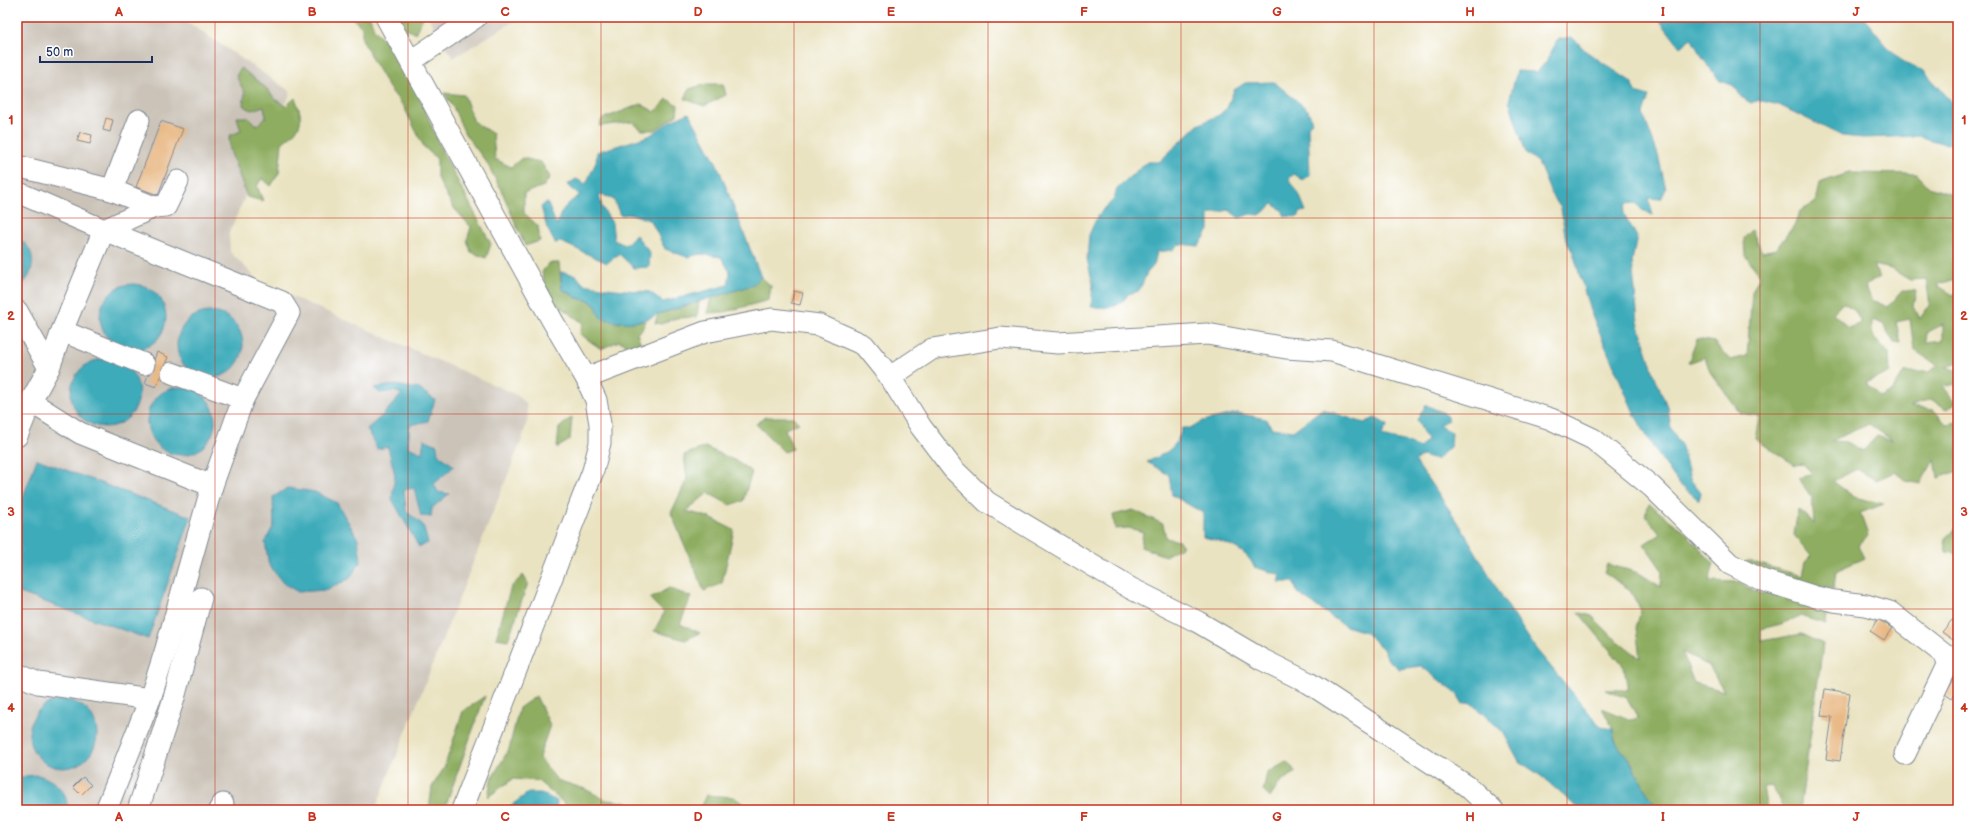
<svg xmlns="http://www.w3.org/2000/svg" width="1975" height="827" viewBox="0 0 1975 827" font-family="'Balsamiq Sans',sans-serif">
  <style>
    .industrial { fill: #cbc3b8 }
    .forest { fill: #8ead60; stroke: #546e5f; fill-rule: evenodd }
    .water { fill: #3cabba; stroke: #2c6d8c }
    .building { fill: #e9b986 }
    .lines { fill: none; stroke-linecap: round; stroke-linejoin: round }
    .minor-casing { stroke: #828990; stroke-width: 23 }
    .minor { stroke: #fff; stroke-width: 21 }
    .grid { fill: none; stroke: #c8321e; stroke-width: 1; stroke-opacity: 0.55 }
    .neatline { fill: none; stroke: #c8321e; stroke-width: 1.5 }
    .grid-label { font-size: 13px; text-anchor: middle; font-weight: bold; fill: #c8321e }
  </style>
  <rect width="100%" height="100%" fill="#fff"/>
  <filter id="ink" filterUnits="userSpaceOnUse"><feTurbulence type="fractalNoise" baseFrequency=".025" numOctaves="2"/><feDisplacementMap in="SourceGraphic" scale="8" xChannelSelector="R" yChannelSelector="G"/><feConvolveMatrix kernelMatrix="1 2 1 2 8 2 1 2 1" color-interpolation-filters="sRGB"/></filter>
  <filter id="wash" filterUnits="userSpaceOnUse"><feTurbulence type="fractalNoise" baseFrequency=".012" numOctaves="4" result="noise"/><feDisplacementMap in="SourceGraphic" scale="16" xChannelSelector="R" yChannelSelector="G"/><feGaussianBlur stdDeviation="0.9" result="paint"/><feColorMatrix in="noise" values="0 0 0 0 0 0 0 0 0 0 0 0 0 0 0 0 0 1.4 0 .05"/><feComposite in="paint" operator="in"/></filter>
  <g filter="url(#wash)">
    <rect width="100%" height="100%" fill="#eae3c1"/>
    <!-- industrial -->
    <g class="industrial">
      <polygon points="17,17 180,17 291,92 229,233 230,252 261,283 517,395 526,404 528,418 522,439 375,810 17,810"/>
      <polygon points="428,17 521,17 453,58"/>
    </g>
    <!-- forest -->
    <g class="forest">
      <polygon points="351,17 370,17 374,29 396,54 418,94 443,153 491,244 486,258 471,252 467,240 471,227 453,207 437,178 437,159 424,147 404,107 389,88 373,61 362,39 362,27"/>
      <polygon points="399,17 422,17 423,18 415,33 402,27"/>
      <path d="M241,68L266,88L276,100L286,106L295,98C305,123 302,127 282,143L279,173L271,186L262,178L257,186L263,201L247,197L230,150L229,136L241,131L237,117H247L257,125L266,117L264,106L251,110L243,105L245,93L236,76Z"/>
      <polygon points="707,84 723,84 726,95 704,106 685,99 689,89"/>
      <polygon points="444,93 464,95 474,122 493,134 495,159 511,167 522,158 541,162 550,177 544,186 524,193 524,213 538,226 540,241 525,246 503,194 487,163 465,134 454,109"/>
      <polygon points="667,99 678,105 677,115 655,130 642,130 632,122 599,126 602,119 641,104 655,112"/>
      <path d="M1849,173L1917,174L1929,187L1958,197V278L1937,285L1953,295L1958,292V363L1946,367L1958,371V384L1943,386L1955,402L1946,410L1931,399L1910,407L1934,410L1946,424L1958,422V471L1938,478L1935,459L1920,484L1906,481L1895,472L1876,480L1857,469L1833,481L1854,497L1884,504L1860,513L1868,535L1858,546L1864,558L1836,571L1834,588L1806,585L1743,563L1749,561L1802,576L1805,562L1811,556L1794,535L1798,509L1814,524L1812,498L1798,478L1813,474L1803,464L1795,465L1755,439L1759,416L1740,413L1710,372L1705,357L1688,363L1697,339L1714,342L1730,360L1747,356L1752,292L1760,275L1745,256L1744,238L1752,230L1762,252L1776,249L1795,224L1800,211L1815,203L1819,183ZM1873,265L1891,269L1910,280L1926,279L1930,305L1920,318L1913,306L1916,291L1903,290L1888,307L1872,300L1865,286L1880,277ZM1843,303L1854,309L1861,323L1849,328L1833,313ZM1910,319L1914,350L1937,365L1929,372H1904L1892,391L1880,397L1866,383L1890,372L1889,353L1872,335V320L1883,324L1894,343L1901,344L1896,322ZM1943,324V341L1926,343L1927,332ZM1869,424L1893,441L1877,436L1863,451L1847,442L1831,441Z"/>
      <polygon points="549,263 559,263 562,289 577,298 590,301 614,323 646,321 642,329 637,333 642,347 634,348 619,341 601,349 580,334 583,323 548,298 542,272"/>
      <polygon points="761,277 771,286 769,300 725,312 707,313 711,298 753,285"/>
      <polygon points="699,302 697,317 676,318 661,324 655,323 658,314"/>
      <polygon points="572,417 570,440 557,448 559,428"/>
      <polygon points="765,417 793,417 799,423 785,429 793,449 784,452 756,424"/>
      <polygon points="705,447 736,461 752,472 743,501 730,505 708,493 686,511 708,517 734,530 722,583 704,591 671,513 687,479 684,455"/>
      <path d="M1649,504L1685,532L1714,564L1709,581L1737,582L1759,593L1784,595L1828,605L1826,624L1800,616L1781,624L1761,629V641L1802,634L1823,644L1800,810H1785L1782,807L1773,786L1763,787L1767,810H1660L1650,799L1630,760L1620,751L1613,734V729L1602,708L1631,720L1638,718L1627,698L1605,690H1628L1624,667L1578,612L1592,616L1613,637L1640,658L1636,628L1641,610L1629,589L1604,573L1607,564L1639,573L1661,587L1662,570L1644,544L1660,534L1645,515ZM1682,652L1709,666L1724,691L1694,683Z"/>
      <polygon points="1133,510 1163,524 1166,538 1179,541 1183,546 1165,556 1141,547 1143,532 1129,528 1115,529 1113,515"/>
      <polygon points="1958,527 1958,554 1946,552 1945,538"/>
      <polygon points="523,575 528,583 508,640 496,638 511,587"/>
      <polygon points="669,588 691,597 680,624 700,633 685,640 654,631 664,613 650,599"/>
      <polygon points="485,696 444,810 429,810 432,787 444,768 463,711"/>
      <polygon points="536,696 550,725 539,757 557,780 585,789 606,800 628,802 632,810 572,810 538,781 513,779 488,797 491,780 509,749 519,708"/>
      <polygon points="1286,762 1297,772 1281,781 1270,798 1263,791 1267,773"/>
      <polygon points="707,795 734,797 751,810 700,810"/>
    </g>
    <!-- water -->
    <g class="water">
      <polygon points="1651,17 1863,17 1886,45 1906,64 1924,71 1952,102 1958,105 1958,143 1945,144 1918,136 1863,138 1842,136 1779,105 1758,100 1751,103 1741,97 1735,86 1720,81 1703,59 1691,38 1680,47 1660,21"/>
      <polygon points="1572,37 1587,52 1633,83 1635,92 1649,96 1643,114 1658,155 1666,189 1661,199 1648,198 1653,215 1642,210 1636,203 1626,204 1624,214 1637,237 1632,261 1638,322 1654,374 1668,409 1671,428 1682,447 1690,479 1701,493 1699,500 1679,484 1653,447 1635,415 1590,311 1573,252 1566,241 1561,208 1552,196 1538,162 1526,153 1509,101 1517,71 1537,72 1546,62 1558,39"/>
      <path d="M1274,82L1308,110L1312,122L1308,126L1310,175L1303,180L1294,174L1289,179L1299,194L1306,211L1301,212L1298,217L1285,216L1282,210L1273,204L1260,215L1250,214L1239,218L1229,210L1209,214V230L1199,246L1179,244L1173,250L1157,252L1154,265L1147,273L1139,291L1128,294C1120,309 1106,309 1091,306L1093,284L1087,259L1089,235L1098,215L1114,199L1117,188L1147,162H1159L1198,125L1219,115L1227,108L1234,90L1245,83Z"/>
      <path d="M689,113L717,164L761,277L753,285L658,314C640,324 619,325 600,317L596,306L590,301L577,298L562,289L561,272L576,275L583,284L614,289L650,292L663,302L728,285L730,272L721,257L700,254L687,257L665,249L651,221L632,214L620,215L613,198L599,195L602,207L612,223L614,240L625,245L636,235L650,253L649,267L634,268L619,254L607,263L561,242L555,243L547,228L541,207L547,202L557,226C559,210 568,203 580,195L567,185L576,179L586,184L596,162L597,152L649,136L671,121Z"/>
      <path d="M17,238C39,248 36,278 17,288Z"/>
      <circle cx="133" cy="317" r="33"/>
      <circle cx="210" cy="345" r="33"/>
      <circle cx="105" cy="393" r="34"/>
      <polygon points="395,385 419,389 435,400 428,421 410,425 408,447 422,453 424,439 437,445 438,454 454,466 434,484 438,492 449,494 432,508 431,517 421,516 414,488 404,490 406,511 423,525 428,543 419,547 392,499 395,475 388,447 377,449 367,429 382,416 402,394 394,391 380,393 374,388"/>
      <circle cx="181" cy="421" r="34"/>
      <path d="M1426,405L1444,413L1449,420L1438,425L1452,433L1451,446L1436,460L1422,456L1415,461L1458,522L1507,605L1536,649L1601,727L1613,729C1612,743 1623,750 1630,761C1640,778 1646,795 1660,810H1580L1541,776L1519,761L1503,732L1471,703L1463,704L1457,694L1421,666L1399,669L1388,660L1383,649L1365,632L1345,626L1297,593L1294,582H1279L1281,575L1254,567C1247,548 1221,541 1203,537V513L1172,495L1169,475L1147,462C1166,453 1176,450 1182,428H1192L1203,421L1237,413L1266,419L1272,428L1293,431L1322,409L1364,423L1375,418L1388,425L1381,436L1403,441L1420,448L1427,440L1417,420Z"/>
      <polygon points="37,459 191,517 148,639 17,592 17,514"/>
      <polygon points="288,488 315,492 337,503 358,539 361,561 349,579 325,590 298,592 283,583 269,565 265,542 274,525 273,497"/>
      <circle cx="63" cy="734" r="34"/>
      <path d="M38,775C54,780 69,791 67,810H17V780L26,776Z"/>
      <polygon points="528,793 541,793 557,801 556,810 505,810"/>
    </g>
    <g id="blocks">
      <!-- building -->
      <g class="building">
        <polygon points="106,118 113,120 110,132 103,130"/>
        <polygon points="161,121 183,129 158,195 136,187"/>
        <polygon points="80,132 92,135 90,144 77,141"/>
        <polygon points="794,291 803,293 800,305 791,303"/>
        <polygon points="157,352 168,357 156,387 145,383"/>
        <polygon points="1878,619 1892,628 1884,640 1870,631"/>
        <polygon points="1952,620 1958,624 1958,633 1953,640 1942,632"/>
        <polygon points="1958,671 1958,689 1952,699 1945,694"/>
        <polygon points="1825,689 1850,693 1840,761 1826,759 1832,717 1821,716"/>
        <polygon points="83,777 91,785 81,795 73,787"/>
      </g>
    </g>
  </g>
  <g filter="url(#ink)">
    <use href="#blocks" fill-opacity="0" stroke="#828990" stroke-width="1"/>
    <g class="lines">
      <!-- minor casing -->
      <g class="minor-casing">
        <g id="minor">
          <polyline points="386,17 552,320 586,378 596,400 600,424 600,443 593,471 462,810"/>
          <polyline points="411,61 476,17"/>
          <polyline points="17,166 112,190 154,207 166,206 178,181"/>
          <polyline points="112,190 139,120"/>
          <polyline points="17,192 104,230 282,302 289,313 243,399 212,486 165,652 150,699 106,810"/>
          <polyline points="17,311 49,368"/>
          <polyline points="62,331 144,364"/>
          <polyline points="172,373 243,399"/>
          <polyline points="890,377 932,349 1000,338 1058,343 1207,334 1286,348 1332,351 1551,419 1593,439 1652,487 1730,564 1762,580 1816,597 1834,601 1866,605 1890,612 1950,659"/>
          <polyline points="586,378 705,332 772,319 819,325 864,345 890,377 921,427 953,469 987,502 1130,588 1198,622 1261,659 1309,683 1467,786 1493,810"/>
          <polyline points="31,402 80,433 212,486"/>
          <polyline points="17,436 32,399 49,368 62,331 104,230 154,207"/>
          <polyline points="17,674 38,683 150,699"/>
          <polyline points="1905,754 1950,659 1958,655"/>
          <polyline points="138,810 174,698 201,598"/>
          <polyline points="219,810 223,804"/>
        </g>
      </g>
      <!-- minor -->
      <use href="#minor" class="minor"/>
    </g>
  </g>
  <!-- grid -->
  <path class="grid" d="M215,17V810M408,17V810M601,17V810M794,17V810M988,17V810M1181,17V810M1374,17V810M1567,17V810M1760,17V810M17,218H1958M17,414H1958M17,609H1958"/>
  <!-- margin -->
  <rect width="1975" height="827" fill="none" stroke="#fff" stroke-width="44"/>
  <!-- scale -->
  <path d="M40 56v6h112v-6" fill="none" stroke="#1b2f5e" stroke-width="2"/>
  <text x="46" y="56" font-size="12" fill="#1b2f5e" stroke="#ffffff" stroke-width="3" paint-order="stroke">50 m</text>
  <rect x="22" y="22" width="1931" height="783" class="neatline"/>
  <g class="grid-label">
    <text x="119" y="16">A</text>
    <text x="312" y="16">B</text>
    <text x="505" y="16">C</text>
    <text x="698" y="16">D</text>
    <text x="891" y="16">E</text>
    <text x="1084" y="16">F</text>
    <text x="1277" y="16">G</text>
    <text x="1470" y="16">H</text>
    <text x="1663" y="16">I</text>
    <text x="1856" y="16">J</text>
    <text x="11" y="124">1</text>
    <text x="1964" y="124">1</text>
    <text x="11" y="320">2</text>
    <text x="1964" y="320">2</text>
    <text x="11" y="516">3</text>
    <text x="1964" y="516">3</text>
    <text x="11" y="712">4</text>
    <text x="1964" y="712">4</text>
    <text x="119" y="821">A</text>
    <text x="312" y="821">B</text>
    <text x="505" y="821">C</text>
    <text x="698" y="821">D</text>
    <text x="891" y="821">E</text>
    <text x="1084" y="821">F</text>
    <text x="1277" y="821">G</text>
    <text x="1470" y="821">H</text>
    <text x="1663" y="821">I</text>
    <text x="1856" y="821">J</text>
  </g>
</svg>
